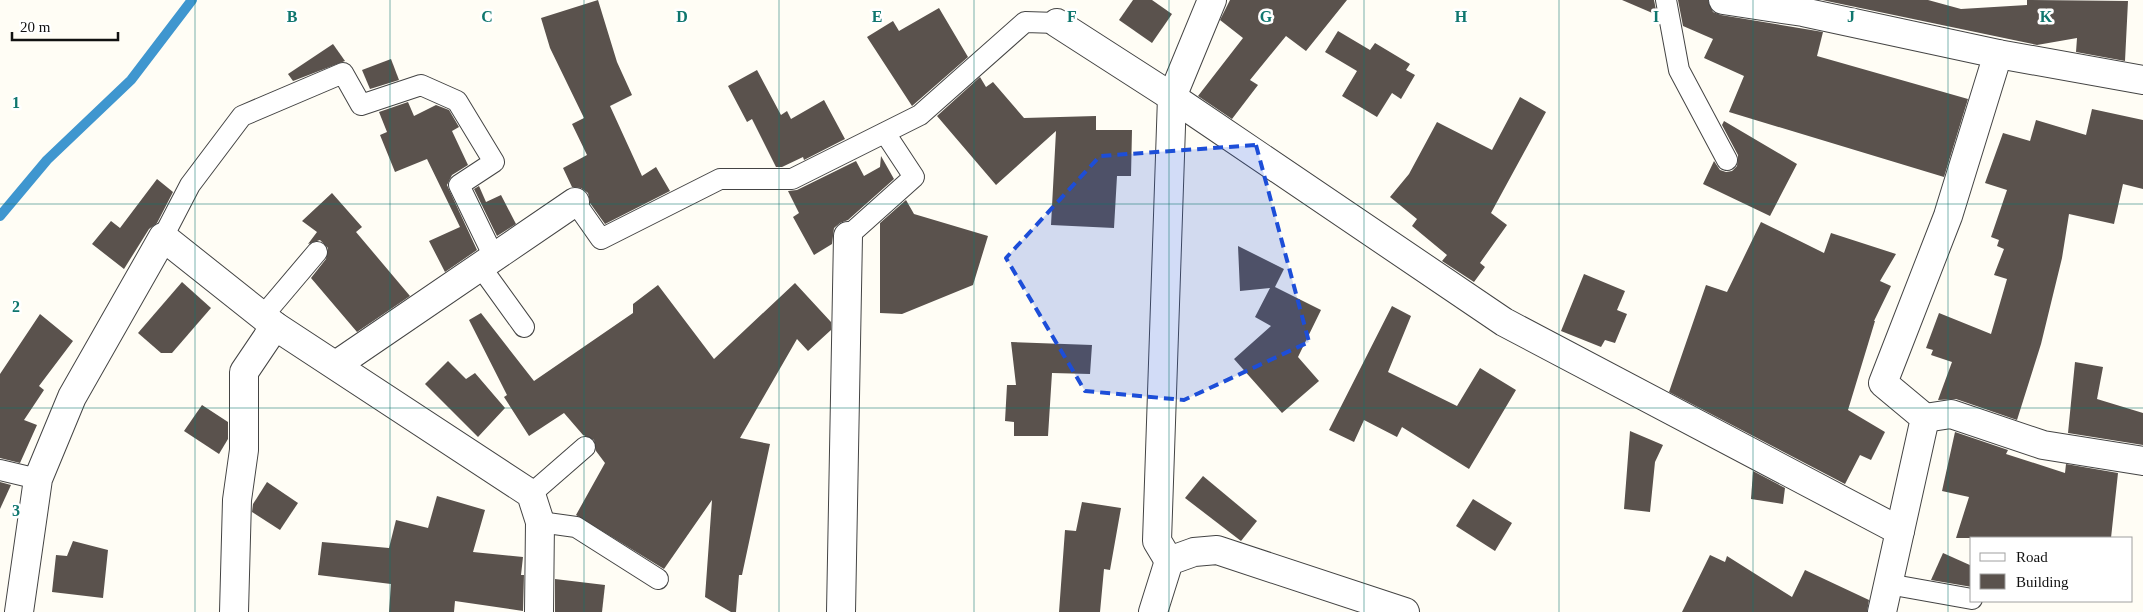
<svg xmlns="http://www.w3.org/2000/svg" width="2143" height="612" viewBox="0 0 2143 612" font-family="'Times New Roman',serif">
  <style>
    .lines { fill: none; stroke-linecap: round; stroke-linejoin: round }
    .stream { stroke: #3f96cf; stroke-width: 10 }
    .building { fill: #5a524d }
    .lane-casing { stroke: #444; stroke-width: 22 }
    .street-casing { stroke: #444; stroke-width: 30 }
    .lane { stroke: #fff; stroke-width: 20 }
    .street { stroke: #fff; stroke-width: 28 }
    .marked { fill: #1d4ed8; fill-opacity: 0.2; stroke: #1d4ed8; stroke-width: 4; stroke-dasharray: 10 6; stroke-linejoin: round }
    .grid { fill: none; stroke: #0f766e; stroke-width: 1; stroke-opacity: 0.55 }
    .grid-label { font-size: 16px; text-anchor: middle; font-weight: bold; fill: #0f766e; stroke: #fff; stroke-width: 5; stroke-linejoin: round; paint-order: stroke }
  </style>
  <rect width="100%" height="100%" fill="#fffdf5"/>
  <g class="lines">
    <!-- stream -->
    <polyline class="stream" points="0,216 47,160 131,80 192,0"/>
  </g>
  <!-- building -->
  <g class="building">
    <polygon points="598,0 617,62 632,95 610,106 642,176 656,167 670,191 605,224 590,203 588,193 581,188 572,187 563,168 587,155 572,124 584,118 550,48 541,18"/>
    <polygon points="1133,0 1152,0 1172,14 1152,43 1119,20"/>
    <polygon points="1230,0 1347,0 1306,51 1286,36 1250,80 1258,85 1232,119 1198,96 1243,38 1220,20"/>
    <polygon points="1622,0 1654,0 1657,15"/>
    <polygon points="1678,0 1708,0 1713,12 1721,15 1823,32 1817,56 1968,99 1944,177 1729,112 1744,76 1704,58 1713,39 1683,26"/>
    <polygon points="1822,0 1928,0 1961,9 2027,5 2027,0 2128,1 2125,61 2076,52 2077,38 2037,45"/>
    <polygon points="939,8 968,57 912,106 867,37 893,21 899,31"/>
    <polygon points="1338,31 1370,50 1375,43 1410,64 1406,70 1415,75 1401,99 1392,93 1377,117 1342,96 1357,71 1325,52"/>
    <polygon points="333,44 345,61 293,81 288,74"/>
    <polygon points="391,59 399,80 370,89 362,70"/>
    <polygon points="757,70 781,115 787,111 791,119 824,100 845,139 804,160 803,157 782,167 776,167 752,119 747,122 728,86"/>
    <polygon points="980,77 986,87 993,82 1024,118 1096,116 1096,130 1132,130 1131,176 1117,176 1114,228 1051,225 1056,131 996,185 937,116"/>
    <polygon points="1520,97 1546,112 1491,213 1507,225 1480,263 1485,267 1474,282 1442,261 1447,255 1412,226 1417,219 1390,197 1409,174 1437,122 1492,150"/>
    <polygon points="408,102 414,116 436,105 449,110 459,127 452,131 468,165 452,175 447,185 477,250 445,272 429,241 460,227 427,159 395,172 380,135 387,132 379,112"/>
    <polygon points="2092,109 2143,120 2143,189 2123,184 2114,224 2069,214 2062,258 2041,344 2017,420 1956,399 1938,400 1952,362 1931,355 1933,350 1926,348 1939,313 1991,334 2007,279 1994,275 2004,249 1997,246 1999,240 1991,237 2007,190 1985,183 2003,133 2030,141 2036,120 2086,135"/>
    <polygon points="1724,121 1797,164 1770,216 1703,184 1714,161 1720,170 1726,172 1732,171 1737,166 1738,155 1722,125"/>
    <polygon points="881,156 894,179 848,220 840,223 834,228 832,244 814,255 793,217 799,213 788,191 797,190 856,161 864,176 880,167"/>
    <polygon points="157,179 173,192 157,223 149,229 124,269 92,244 111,221 120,228"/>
    <polygon points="479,186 486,202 501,195 516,224 497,236 474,189"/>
    <polygon points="332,193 362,227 356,232 410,296 357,332 311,278 326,259 328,248 320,240 308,244 317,232 302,221"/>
    <polygon points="906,200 914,214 988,236 973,285 902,314 880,313 880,223"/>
    <polygon points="1761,222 1824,253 1831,233 1896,254 1880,281 1891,286 1874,321 1875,321 1848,410 1885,432 1871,460 1860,455 1845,484 1669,392 1706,285 1727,292"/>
    <polygon points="1238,246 1284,269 1275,287 1321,310 1298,357 1319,381 1282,413 1234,359 1271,326 1255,317 1270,288 1240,291"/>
    <polygon points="1584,274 1625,291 1617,310 1627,314 1615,343 1605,340 1601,347 1561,331"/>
    <polygon points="182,282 211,308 172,353 161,353 138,333"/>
    <polygon points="795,283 831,322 831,330 808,351 797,339 740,438 770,444 742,575 739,575 736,612 731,612 705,597 712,500 664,569 576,515 605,463 596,451 594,440 583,435 564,413 529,436 504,397 507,395 469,320 481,313 534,381 633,313 633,304 658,285 714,359"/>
    <polygon points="1392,306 1411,316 1388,372 1457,406 1480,368 1516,390 1469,469 1402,427 1397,437 1364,420 1354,442 1329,430"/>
    <polygon points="40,314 73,341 39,386 44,390 24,420 37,425 20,463 0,458 0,374"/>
    <polygon points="1011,342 1092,345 1090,374 1052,373 1048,436 1014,436 1014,422 1005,421 1007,385 1016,385"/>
    <polygon points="448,361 466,379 475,373 505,408 478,437 425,384"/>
    <polygon points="2075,362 2103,367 2097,399 2143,413 2143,445 2068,433"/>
    <polygon points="202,405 228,422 228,439 219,454 184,431"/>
    <polygon points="1630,431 1663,445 1655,462 1650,512 1624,509"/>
    <polygon points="1955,432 2008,450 2006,454 2065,473 2066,464 2118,473 2111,538 1956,538 1969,497 1942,491"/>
    <polygon points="1753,471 1785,488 1783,504 1751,499"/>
    <polygon points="1203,476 1257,521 1241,541 1185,498"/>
    <polygon points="0,482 11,485 0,509"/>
    <polygon points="267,482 298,503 280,530 252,512 253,504"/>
    <polygon points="437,496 485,510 473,552 523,557 521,575 524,575 523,611 455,601 454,612 389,612 391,584 318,575 322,542 389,548 396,520 428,528"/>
    <polygon points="1473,499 1512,523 1495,551 1456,526"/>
    <polygon points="1082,502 1121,508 1110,570 1104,569 1100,612 1059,612 1065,530 1076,531"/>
    <polygon points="73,541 108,550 103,598 52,592 56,555 67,556"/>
    <polygon points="1943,553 1972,566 1972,587 1931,580"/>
    <polygon points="1710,555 1725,562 1727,556 1792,597 1805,570 1869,600 1867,612 1682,612"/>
    <polygon points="555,579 605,585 602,612 555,612"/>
  </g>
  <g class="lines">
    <!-- lane casing -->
    <g class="lane-casing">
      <g id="lane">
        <polyline points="1666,0 1679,70 1727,160"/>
        <polyline points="575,202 601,239 720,179 792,179 920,115 1025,22 1057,23"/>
        <polyline points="848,236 914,177 885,133"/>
        <polyline points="163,237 190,185 242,116 343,73 361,105 421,85 457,101 494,162 459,185 494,257"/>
        <polyline points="480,266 524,327"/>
        <polyline points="262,317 317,252"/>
        <polyline points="0,470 38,479"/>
        <polyline points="531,494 585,447"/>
        <polyline points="540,522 576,527 658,579"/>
        <polyline points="1888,584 1972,599"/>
      </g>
    </g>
    <!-- street casing -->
    <g class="street-casing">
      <g id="street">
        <polyline points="1723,0 1803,12 1998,54 2143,80"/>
        <polyline points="1057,23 1172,97 1504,322 1900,531"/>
        <polyline points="336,365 575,202"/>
        <polyline points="1925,418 1951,414 2043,445 2143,461"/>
        <polyline points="1169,561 1157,541 1172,97 1212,0"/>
        <polyline points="19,612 38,479 72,397 163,237 275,326 531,494 540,522 539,612"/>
        <polyline points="234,612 237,500 244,450 244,372 275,326"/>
        <polyline points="841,612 848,236"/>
        <polyline points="1153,612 1169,561 1194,552 1217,550 1405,612"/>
        <polyline points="1882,612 1925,418 1883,383 1948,216 1998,54"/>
      </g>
    </g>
    <!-- lane -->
    <use href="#lane" class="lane"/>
    <!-- street -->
    <use href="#street" class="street"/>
  </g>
  <!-- marked area -->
  <path class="marked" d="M1256,145L1309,342L1184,400L1085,391L1006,258L1100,156Z"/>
  <!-- grid -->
  <path class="grid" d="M195,0V612M390,0V612M584,0V612M779,0V612M974,0V612M1169,0V612M1364,0V612M1559,0V612M1753,0V612M1948,0V612M0,204H2143M0,408H2143"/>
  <g class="grid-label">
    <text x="292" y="22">B</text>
    <text x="487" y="22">C</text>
    <text x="682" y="22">D</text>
    <text x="877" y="22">E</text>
    <text x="1072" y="22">F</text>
    <text x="1266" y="22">G</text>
    <text x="1461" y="22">H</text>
    <text x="1656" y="22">I</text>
    <text x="1851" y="22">J</text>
    <text x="2046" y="22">K</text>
    <text x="16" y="108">1</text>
    <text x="16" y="312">2</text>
    <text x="16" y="516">3</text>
  </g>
  <!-- legend -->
  <rect x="1970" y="537" width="162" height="65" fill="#ffffff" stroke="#a0a0a0"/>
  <rect x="1980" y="553" width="25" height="8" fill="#ffffff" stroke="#a0a0a0"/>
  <text x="2016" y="562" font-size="15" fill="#111111">Road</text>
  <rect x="1980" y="574" width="25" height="15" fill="#5a524d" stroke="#a0a0a0"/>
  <text x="2016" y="587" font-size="15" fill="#111111">Building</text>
  <!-- scale -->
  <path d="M12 32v8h106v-8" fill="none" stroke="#111111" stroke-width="2.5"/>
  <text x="20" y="32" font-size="15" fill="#111111" stroke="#ffffff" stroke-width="4" paint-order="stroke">20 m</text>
</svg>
